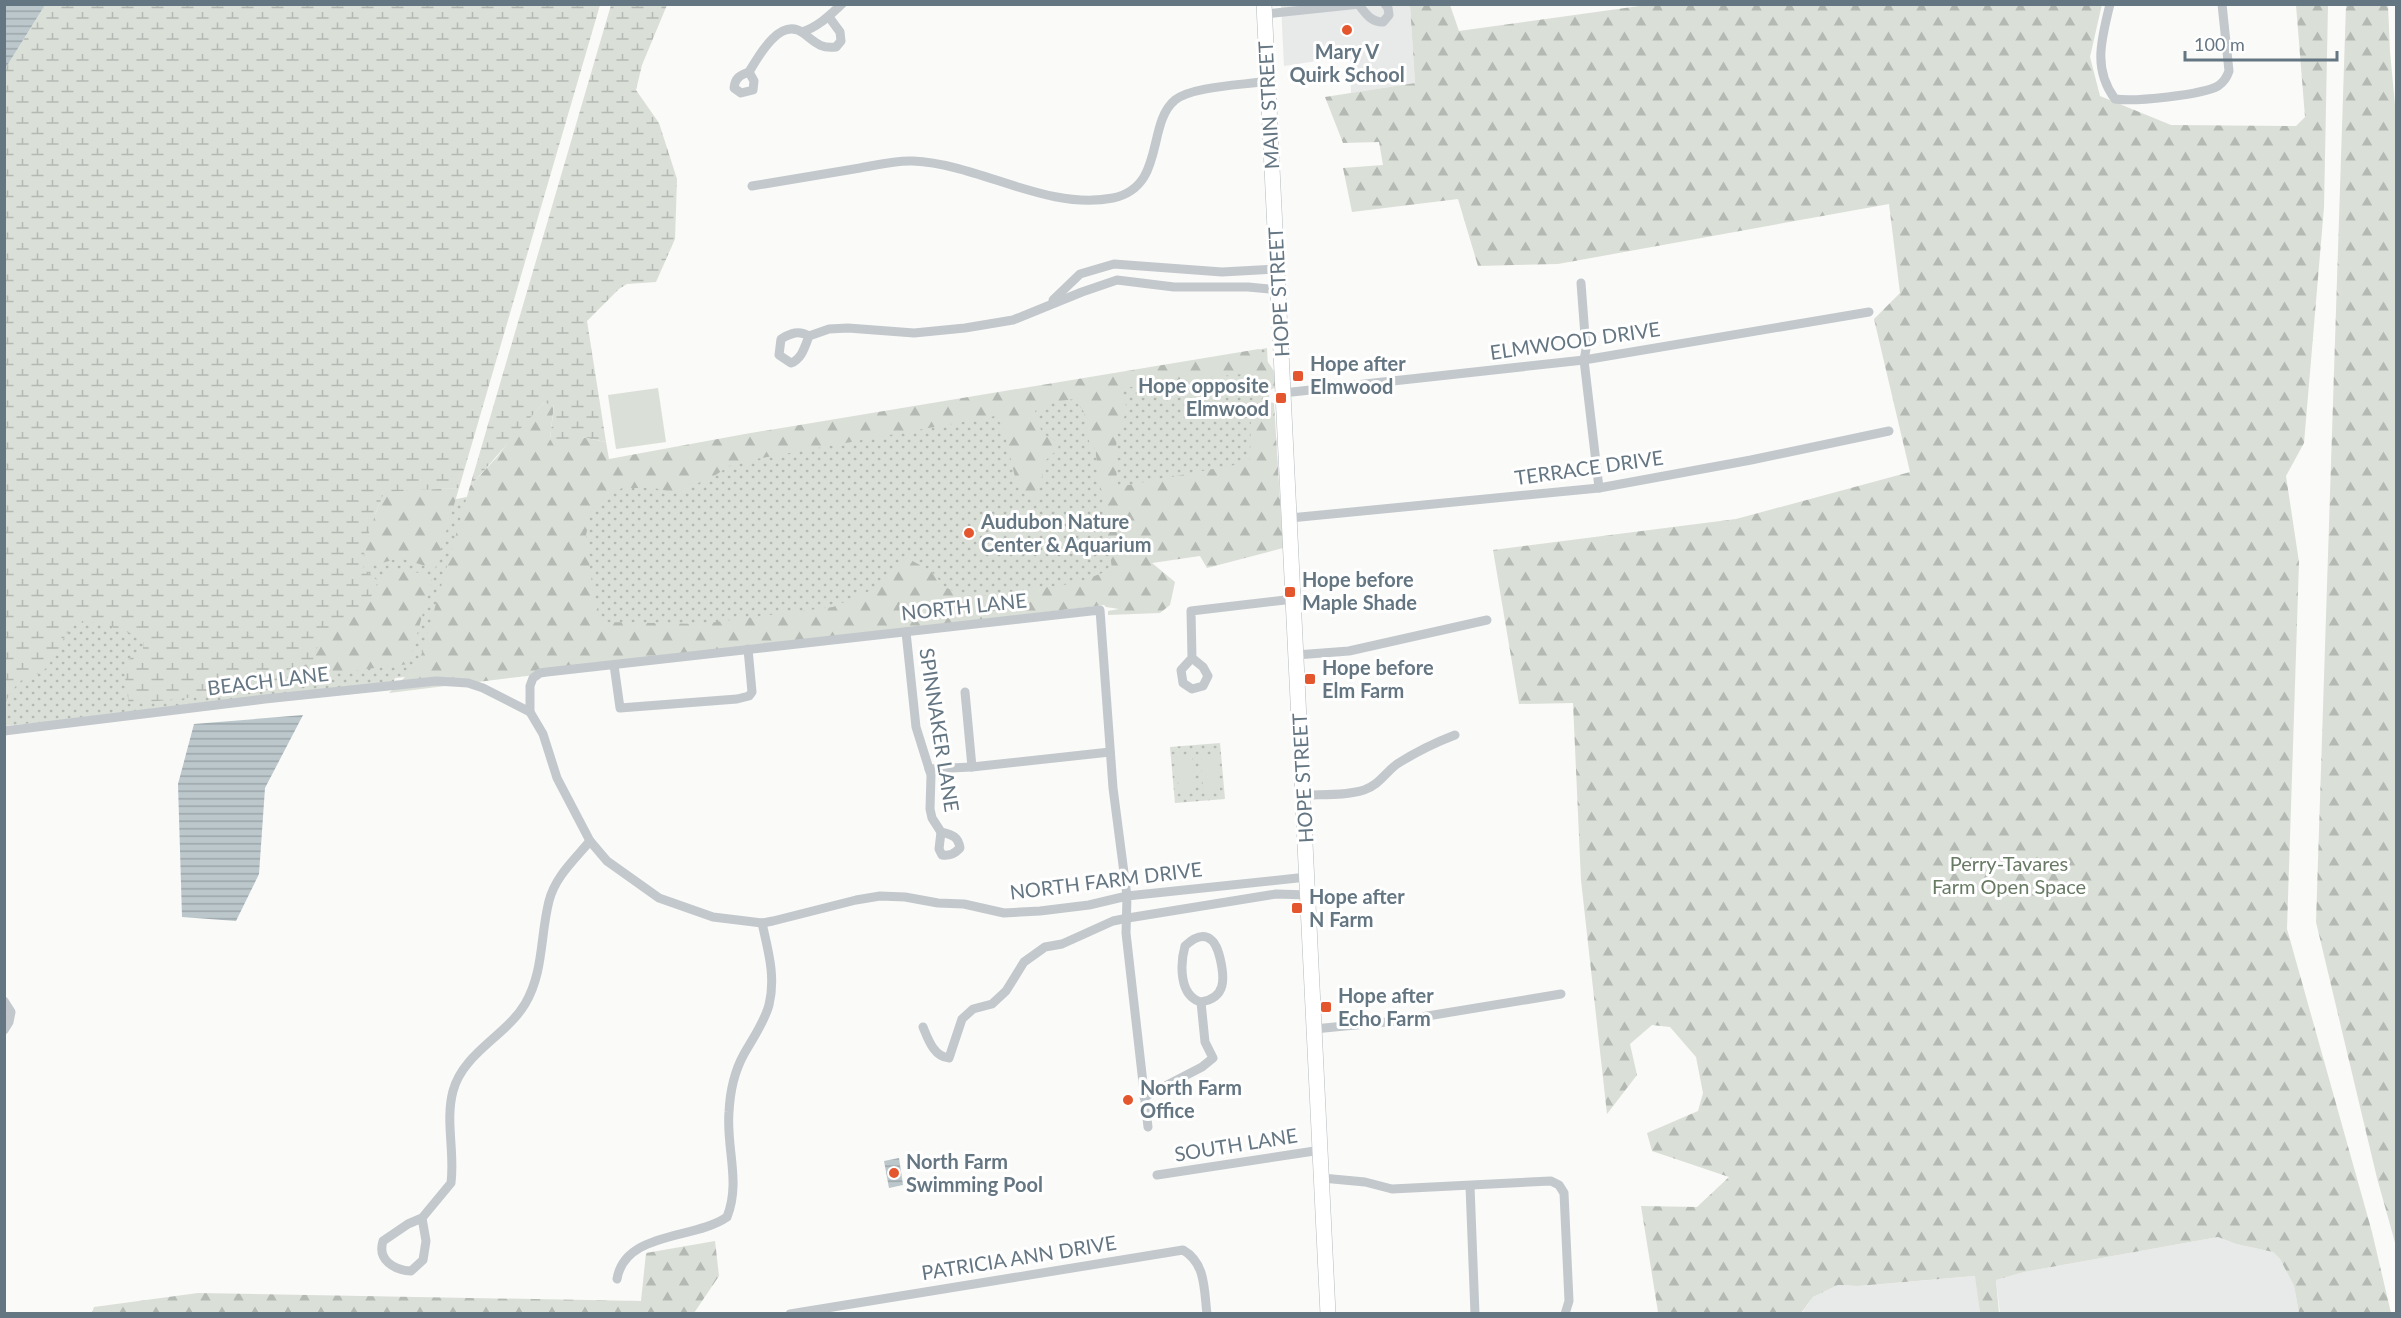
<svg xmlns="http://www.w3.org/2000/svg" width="2401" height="1318" viewBox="0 0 2401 1318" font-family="Lato,sans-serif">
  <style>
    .built { fill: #e8e9e9 }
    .green { fill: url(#green-dots) }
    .forest { fill: url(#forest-firs); fill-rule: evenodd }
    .wetland { fill: url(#wetland-marsh) }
    .pitch { fill: #dadfd7 }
    .water { fill: url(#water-rules) }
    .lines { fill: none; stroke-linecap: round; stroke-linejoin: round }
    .primary-casing { stroke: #b5babe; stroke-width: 16 }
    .minor { stroke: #c3c8cc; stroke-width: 9 }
    .primary { stroke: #fff; stroke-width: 15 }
    .poi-dot { fill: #e4572e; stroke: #fff; stroke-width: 2 }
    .labels { text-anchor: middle; stroke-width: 6; stroke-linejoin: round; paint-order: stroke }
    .poi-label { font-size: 20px; font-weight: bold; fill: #657683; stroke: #fff; text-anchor: start }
    .street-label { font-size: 20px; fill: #657683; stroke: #fff }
    .park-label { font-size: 20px; fill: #687a64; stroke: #fff }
  </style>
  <defs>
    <pattern id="green-dots" width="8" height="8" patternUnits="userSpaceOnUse" patternTransform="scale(1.5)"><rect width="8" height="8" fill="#dadfd7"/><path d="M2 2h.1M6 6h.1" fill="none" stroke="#b4b9b4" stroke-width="1.8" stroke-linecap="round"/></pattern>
    <pattern id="forest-firs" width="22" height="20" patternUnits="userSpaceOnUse" patternTransform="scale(1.5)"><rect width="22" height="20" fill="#dadfd7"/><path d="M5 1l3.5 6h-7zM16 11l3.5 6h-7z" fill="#b4b9b4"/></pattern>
    <pattern id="wetland-marsh" width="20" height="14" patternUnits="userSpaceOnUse" patternTransform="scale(1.5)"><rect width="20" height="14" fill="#dadfd7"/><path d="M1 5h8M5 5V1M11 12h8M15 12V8" fill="none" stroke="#b4b9b4"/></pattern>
    <pattern id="water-rules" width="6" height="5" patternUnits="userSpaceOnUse" patternTransform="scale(1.5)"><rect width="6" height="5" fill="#bbc7cb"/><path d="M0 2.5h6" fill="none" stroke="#9ca6aa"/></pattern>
  </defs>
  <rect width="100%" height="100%" fill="#fafaf8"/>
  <!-- built -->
  <g class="built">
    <polygon points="1281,5 1410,5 1415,83 1351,93 1350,56 1284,66"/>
    <polygon points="2218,1237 2236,1244 2273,1252 2280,1259 2294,1286 2299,1313 2000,1313 1996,1280 2024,1272"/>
    <polygon points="1976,1276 1980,1313 1801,1314 1813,1297 1838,1285 1858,1286"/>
  </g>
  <!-- green -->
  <g class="green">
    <polygon points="1267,348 1276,541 1149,563 1152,599 395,678 392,687 5,726 5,583"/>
    <polygon points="1220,743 1225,799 1175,803 1170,747"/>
  </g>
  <!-- forest -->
  <g class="forest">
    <polygon points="1654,4 2102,4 2090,57 2100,96 2171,125 2296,126 2305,117 2296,5 2328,5 2324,207 2304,443 2286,476 2299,562 2287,929 2372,1232 2391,1313 2299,1313 2294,1286 2280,1259 2273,1252 2236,1244 2218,1237 2024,1272 1996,1280 1999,1313 1980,1313 1975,1276 1858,1286 1838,1285 1813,1297 1801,1313 1655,1313 1658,1312 1641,1206 1697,1207 1729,1177 1652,1151 1647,1133 1698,1111 1703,1093 1696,1057 1670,1027 1652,1025 1630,1044 1637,1075 1607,1114 1581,880 1573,703 1519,704 1493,550 1736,519 1910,472 1874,319 1900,293 1889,204 1558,264 1478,266 1458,199 1352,212 1343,168 1383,165 1379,142 1343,143 1325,97 1415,83 1410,5 1450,5 1459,31"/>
    <polygon points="2346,5 2388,5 2390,52 2396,115 2396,1246 2377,1178 2316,922"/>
    <path d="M1259,349L1276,374V387L1264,393L1258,394L1243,374L1152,383L1116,390C1137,411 1120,416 1117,438C1115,453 1116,472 1118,487L1250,462L1251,415L1254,407L1262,401L1274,403L1283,548L1207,568L1200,556L1152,563L1175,582L1170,605L1160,613L1108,615V611L1119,609L1106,607L1104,605L389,693L419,663L470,486L497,457L515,433L544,403L554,404L550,439L582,437L606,442L609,459L745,434ZM1074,399L1084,412L1090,447L1095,448L1112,569L1077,583L968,598L945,587L931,571L907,558L883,585L833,607L700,624L604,622L594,600L586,535L592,508L622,488H654L676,493L714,476L734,463L995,416L1003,427L1015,477L1027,496L1037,497L1046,460L1058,449L1059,443L1042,433L1035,411L1048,403Z"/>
    <polygon points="459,488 435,569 400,558 363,568 368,535 384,491"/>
    <polygon points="399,569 424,574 432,580 409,664 280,679 286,670 295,670 313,660 319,642 328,630 367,604 385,570"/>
    <polygon points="715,1241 719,1276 694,1313 92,1313 94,1307 198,1293 641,1301 646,1253"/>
  </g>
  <!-- wetland -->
  <g class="wetland">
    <path d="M45,5H600L459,488L384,492C375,516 363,541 363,568L379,582L367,604L324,634L319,642L313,660L300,668L286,670L274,689L129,704C127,690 123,676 126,661L143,650V636L114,629L111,625C59,613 71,639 46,668C41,675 32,674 25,678C16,683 10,694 5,703V69Z"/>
    <path d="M611,5H667L642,65L636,90L659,123L677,179L675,239L656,282L627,284L619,289L587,321L606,442L582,437L557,451L550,439L554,405L544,403C518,430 495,459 470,486Z"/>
  </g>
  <!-- pitch -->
  <g class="pitch">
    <polygon points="658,388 666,442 616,449 608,395"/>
    <polygon points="1217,754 1220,790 1203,791 1201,755"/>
    <polygon points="1192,756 1195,792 1179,793 1176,757"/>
  </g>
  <!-- water -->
  <g class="water">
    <polygon points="5,4 45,5 5,69 4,5"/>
    <polygon points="303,715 265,788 259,874 236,921 182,917 178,784 194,724"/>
    <polygon points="899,1158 903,1185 889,1188 884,1161"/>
  </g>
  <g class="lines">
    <!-- primary casing -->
    <g class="primary-casing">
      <polyline id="primary" points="1264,4 1328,1314"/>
    </g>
    <!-- minor -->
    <g class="minor">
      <path d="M2110,4C2102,38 2092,68 2115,99C2134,102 2202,95 2218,86C2224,82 2227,77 2229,71L2222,4"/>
      <path d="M1359,5C1366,14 1371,22 1383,22L1389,15L1388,8L1385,4"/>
      <polyline points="1265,14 1360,4"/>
      <path d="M802,32C818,27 829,16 842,4"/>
      <path d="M749,72C758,57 780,16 803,33C815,42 820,49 836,47L841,41L840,32L829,17"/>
      <path d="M749,72L754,81L753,90L741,93L734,88C735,78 740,75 749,72Z"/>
      <path d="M752,186C788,180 824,174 860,168C877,165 896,160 913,161C980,164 1046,211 1113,198C1166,187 1146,124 1175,100C1192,86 1245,85 1268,81"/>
      <polyline points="1581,283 1586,349 1584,360 1599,488"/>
      <polyline points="1053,300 1080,274 1114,264 1222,272 1278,269"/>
      <path d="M809,336C799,330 791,333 781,339L779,355L791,363C802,359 805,346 809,336L829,329L848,328L914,333L965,328L1013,320L1082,292L1117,280L1174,287H1248L1279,290"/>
      <polyline points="1283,393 1584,360 1869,312"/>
      <polyline points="1290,518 1599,488 1751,460 1889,431"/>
      <polyline points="906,632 916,727 931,775 930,809 932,818 941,832"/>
      <polyline points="1296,655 1349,651 1487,620"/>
      <polyline points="1192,658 1203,667 1208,676 1203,686 1192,689 1183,683 1181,670 1192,658 1191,611 1294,599"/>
      <polyline points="614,665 620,708 737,699 749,696 752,692 748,649"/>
      <polyline points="965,692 972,767"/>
      <polyline points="4,731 265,699 436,681 468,683 483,688 530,712"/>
      <polyline points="929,769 972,767 1110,752"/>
      <path d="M1303,795C1323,794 1345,796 1364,790C1379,785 1385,773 1397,764C1416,752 1434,743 1455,735"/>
      <path d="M941,832C952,835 958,836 960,848C954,854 950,856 942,855L939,849Z"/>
      <polyline points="4,1001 11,1012 9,1022 4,1030"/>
      <path d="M923,1027C928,1039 934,1057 949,1058L962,1019L973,1009L992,1004L1006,991L1024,962L1045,947L1062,944L1113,921L1128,918L1276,894L1309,895"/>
      <polyline points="1314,1029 1397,1021 1561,994"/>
      <path d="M1144,1097L1202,1067L1213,1058L1205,1042L1201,1002C1179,996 1180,964 1185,946C1203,929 1215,936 1220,958C1225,979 1226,998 1201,1002"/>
      <polyline points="1148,1127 1126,933 1127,896 1113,788 1100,610 547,672 540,673 533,678 530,686 530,712 543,734 557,778 590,841 607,861 659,898 713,917 762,923 773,921 856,900 880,896 905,897 938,903 964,904 1004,913 1040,911 1089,905 1127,896 1307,877"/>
      <polyline points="1157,1175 1321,1150"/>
      <polyline points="1322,1178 1365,1182 1392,1189 1551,1181 1559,1185 1564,1193 1569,1301 1565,1314"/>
      <polyline points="1470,1186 1475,1314"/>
      <path d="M422,1218L426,1241L423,1260L411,1271C394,1270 377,1260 383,1241L408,1224L422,1218L451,1183C455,1152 445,1121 453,1091C463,1053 506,1036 525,1004C544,972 540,936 549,901C555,877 574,860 590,841"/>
      <path d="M617,1279C625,1231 694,1240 727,1217C741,1182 726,1148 729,1112C730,1092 734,1072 744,1054C753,1038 764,1023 769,1005C776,977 768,950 762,923"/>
      <path d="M790,1314L1183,1250C1206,1263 1204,1290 1207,1314"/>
    </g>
    <!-- primary -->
    <use href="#primary" class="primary"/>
  </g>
  <!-- markers -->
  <g class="poi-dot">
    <circle cx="1347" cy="30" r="6"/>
    <rect x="1292" y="370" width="12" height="12" rx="3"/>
    <rect x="1275" y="392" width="12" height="12" rx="3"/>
    <circle cx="969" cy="533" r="6"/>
    <rect x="1284" y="586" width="12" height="12" rx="3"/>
    <rect x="1304" y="673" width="12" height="12" rx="3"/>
    <rect x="1291" y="902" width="12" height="12" rx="3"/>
    <rect x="1320" y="1001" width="12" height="12" rx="3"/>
    <circle cx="1128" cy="1100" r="6"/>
    <circle cx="894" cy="1173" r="6"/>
  </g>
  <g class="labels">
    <!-- poi labels -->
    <g class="poi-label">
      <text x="1347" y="59" text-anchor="middle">Mary V<tspan x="1347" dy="23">Quirk School</tspan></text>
      <text x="1310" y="371">Hope after<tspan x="1310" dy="23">Elmwood</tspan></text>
      <text x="1269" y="393" text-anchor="end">Hope opposite<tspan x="1269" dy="23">Elmwood</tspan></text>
      <text x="981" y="529">Audubon Nature<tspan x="981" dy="23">Center &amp; Aquarium</tspan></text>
      <text x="1302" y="587">Hope before<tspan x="1302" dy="23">Maple Shade</tspan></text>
      <text x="1322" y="675">Hope before<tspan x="1322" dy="23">Elm Farm</tspan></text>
      <text x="1309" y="904">Hope after<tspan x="1309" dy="23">N Farm</tspan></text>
      <text x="1338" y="1003">Hope after<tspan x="1338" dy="23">Echo Farm</tspan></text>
      <text x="1140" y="1095">North Farm<tspan x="1140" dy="23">Office</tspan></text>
      <text x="906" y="1169">North Farm<tspan x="906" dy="23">Swimming Pool</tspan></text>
    </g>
    <!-- street labels -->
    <g class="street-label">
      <text transform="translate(1269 105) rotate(-93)" y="7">MAIN STREET</text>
      <text transform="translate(1279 292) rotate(-93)" y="7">HOPE STREET</text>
      <text transform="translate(1575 341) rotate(-8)" y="7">ELMWOOD DRIVE</text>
      <text transform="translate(1589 468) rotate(-8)" y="7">TERRACE DRIVE</text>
      <text transform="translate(964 607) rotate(-6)" y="7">NORTH LANE</text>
      <text transform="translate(268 681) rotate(-7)" y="7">BEACH LANE</text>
      <text transform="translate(939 730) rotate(81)" y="7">SPINNAKER LANE</text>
      <text transform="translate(1303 778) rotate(-93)" y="7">HOPE STREET</text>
      <text transform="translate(1106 881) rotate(-7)" y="7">NORTH FARM DRIVE</text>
      <text transform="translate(1236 1145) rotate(-9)" y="7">SOUTH LANE</text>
      <text transform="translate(1019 1258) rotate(-9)" y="7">PATRICIA ANN DRIVE</text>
    </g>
    <!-- park labels -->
    <g class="park-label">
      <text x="2009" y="871">Perry-Tavares<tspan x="2009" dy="23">Farm Open Space</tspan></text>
    </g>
  </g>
  <!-- border -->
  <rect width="2401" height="1318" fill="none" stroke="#657683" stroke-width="12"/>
  <!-- scale -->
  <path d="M2185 51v9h152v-9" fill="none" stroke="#657683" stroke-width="3"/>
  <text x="2194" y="51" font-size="18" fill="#657683" stroke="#ffffff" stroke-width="4.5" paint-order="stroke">100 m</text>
</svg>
